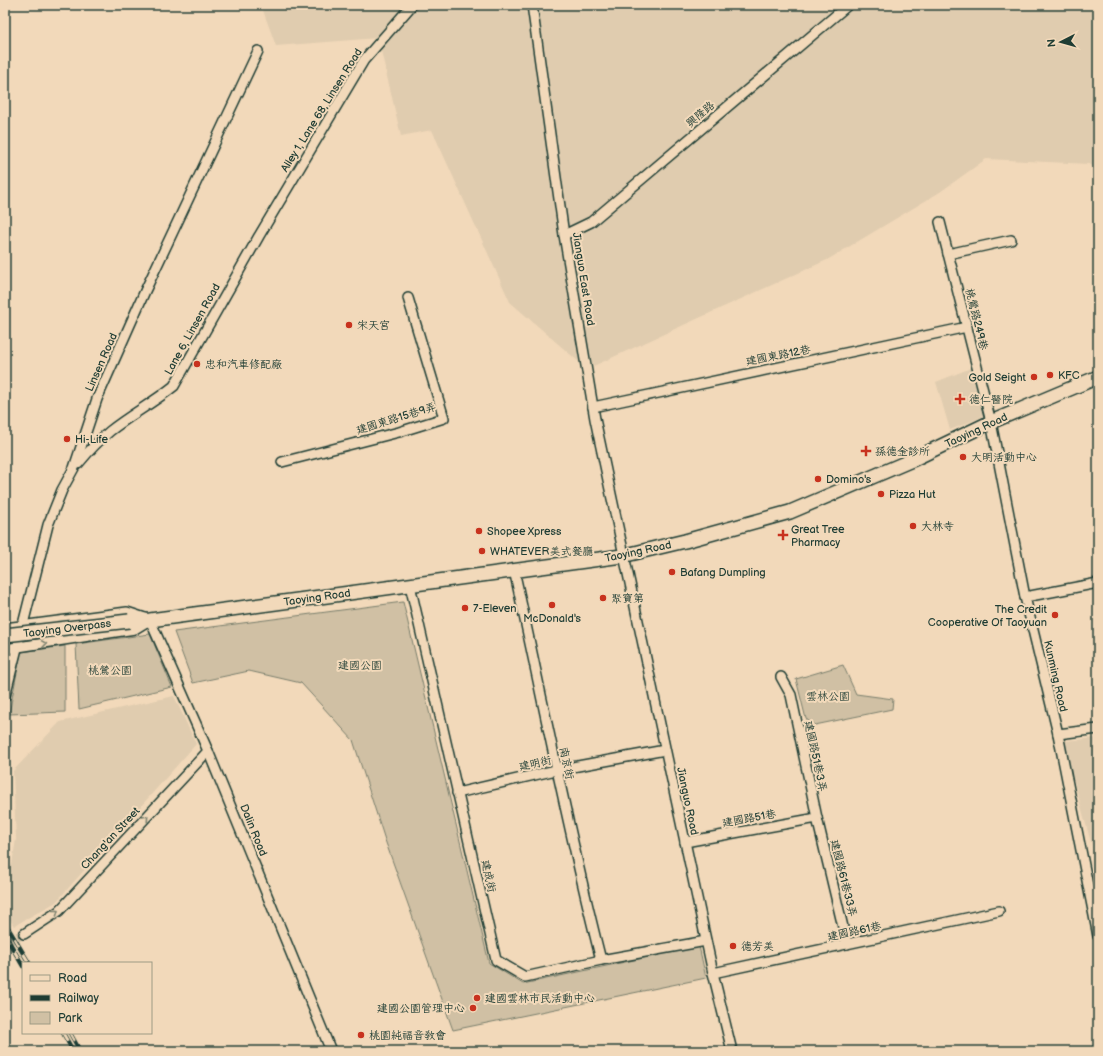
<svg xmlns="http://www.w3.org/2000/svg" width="1103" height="1056" viewBox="0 0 1103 1056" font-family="'Balsamiq Sans','LXGW WenKai TC',sans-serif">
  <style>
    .built { fill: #e0ccaf }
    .green { fill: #d0c0a4; stroke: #787e6c }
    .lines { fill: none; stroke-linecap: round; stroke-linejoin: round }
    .minor-tunnel { stroke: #c8ba9f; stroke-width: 9; stroke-dasharray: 9 4.5; stroke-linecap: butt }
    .minor-casing { stroke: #1f3d34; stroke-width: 12 }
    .secondary-casing { stroke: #1f3d34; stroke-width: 16 }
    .minor { stroke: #f2d9ba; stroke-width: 9 }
    .secondary { stroke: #f2d9ba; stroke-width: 13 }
    .rail-casing { stroke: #1f3d34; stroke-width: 4.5 }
    .rail { stroke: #f2d9ba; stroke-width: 3; stroke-dasharray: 9; stroke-linecap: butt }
    .secondary-bridge-casing { stroke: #1f3d34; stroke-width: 16; stroke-linecap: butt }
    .secondary-bridge { stroke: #f2d9ba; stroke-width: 13 }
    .oneway { stroke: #7e8370 }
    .poi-dot { fill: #c8321e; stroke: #f2d9ba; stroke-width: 1.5 }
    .labels { text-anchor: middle; stroke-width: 4; stroke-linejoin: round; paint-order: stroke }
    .street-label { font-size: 11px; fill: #1f3d34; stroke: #f2d9ba }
    .poi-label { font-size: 11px; fill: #1f3d34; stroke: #f2d9ba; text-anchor: start }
    .park-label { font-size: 11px; fill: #314a3f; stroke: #f2d9ba }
  </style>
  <rect width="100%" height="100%" fill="#f2d9ba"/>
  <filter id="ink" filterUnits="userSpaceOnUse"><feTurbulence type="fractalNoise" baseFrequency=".025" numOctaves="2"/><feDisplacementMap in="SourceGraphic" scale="8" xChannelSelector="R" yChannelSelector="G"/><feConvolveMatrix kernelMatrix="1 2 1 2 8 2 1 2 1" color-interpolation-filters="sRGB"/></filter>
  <g filter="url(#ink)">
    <!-- built -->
    <g class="built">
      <polygon points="261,5 1098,5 1098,169 1089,164 986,159 940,192 827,260 587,369 510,302 432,130 401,136 378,38 276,46"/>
      <polygon points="971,368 984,416 950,430 936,382"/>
      <polygon points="174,696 196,744 56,902 14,926 5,912 5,871 12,864 16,839 13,771 60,722"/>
      <polygon points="1098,738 1098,868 1063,741"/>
    </g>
    <!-- green -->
    <g class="green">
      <polygon points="403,602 489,963 523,984 699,946 706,978 453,1030 385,840 353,740 301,683 249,671 193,683 174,632"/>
      <polygon points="150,634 172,687 79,709 76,644"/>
      <polygon points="65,646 65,712 9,714 21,652"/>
      <polygon points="843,665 856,694 893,699 892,709 815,725 806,719 796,679"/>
    </g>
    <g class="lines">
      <!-- minor-tunnel -->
      <polyline class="minor-tunnel" points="5,942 24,934"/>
      <!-- minor casing -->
      <g class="minor-casing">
        <g id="minor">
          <polyline points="532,5 564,235 595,419 713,973 732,1051"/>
          <polyline points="940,222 991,422 1025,597 1058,734 1098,936"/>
          <polyline points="564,235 591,222 848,5"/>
          <polyline points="948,254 1011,240"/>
          <polyline points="593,407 967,327"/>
          <polyline points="282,462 399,432 444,418 408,298"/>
          <path d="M78,464C88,452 98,441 110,431C130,415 153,403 174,386L259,236L364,60L412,5"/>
          <path d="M514,570C543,700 568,831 601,960"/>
          <polyline points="410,585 496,960 525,977 601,960 706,941"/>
          <polyline points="1025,597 1098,583"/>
          <polyline points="150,620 208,751 331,1051"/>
          <polyline points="5,628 127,612 145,618"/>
          <polyline points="5,649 135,629 148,621"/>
          <polyline points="781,677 791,695 817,818 847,944"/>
          <polyline points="5,696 48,525 62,490 74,468 97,399 145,291 258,51"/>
          <polyline points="1058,734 1098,729"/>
          <polyline points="457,793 556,770 665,750"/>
          <polyline points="685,842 817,818"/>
          <polyline points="24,934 59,911 208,751"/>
          <polyline points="713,973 999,911"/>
        </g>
      </g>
      <!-- secondary casing -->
      <g class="secondary-casing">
        <polyline id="secondary" points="129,621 150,620 622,556 685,541 790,512 912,460 991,422 1098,377"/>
      </g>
      <!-- minor -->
      <use href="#minor" class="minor"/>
      <!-- secondary -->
      <use href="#secondary" class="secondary"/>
      <!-- rail casing -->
      <g class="rail-casing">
        <g id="rail">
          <polyline points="5,923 29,963"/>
          <polyline points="5,935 23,966"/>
          <polyline points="63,1033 73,1051"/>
          <polyline points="70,1033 80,1051"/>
        </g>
      </g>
      <!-- rail -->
      <use href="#rail" class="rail"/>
      <!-- secondary-bridge casing -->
      <g class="secondary-bridge-casing">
        <polyline id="secondary-bridge" points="5,635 129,621"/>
      </g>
      <!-- secondary-bridge -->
      <use href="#secondary-bridge" class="secondary-bridge"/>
    </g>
    <!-- one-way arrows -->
    <defs><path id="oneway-chevron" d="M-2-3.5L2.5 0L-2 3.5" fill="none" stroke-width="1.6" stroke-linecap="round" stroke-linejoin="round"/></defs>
    <g class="oneway">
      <use href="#oneway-chevron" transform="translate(44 644) rotate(-8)"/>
      <use href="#oneway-chevron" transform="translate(146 818) rotate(-47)"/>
      <use href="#oneway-chevron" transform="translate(56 912) rotate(-36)"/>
    </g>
  </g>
  <!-- markers -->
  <g class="poi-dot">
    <circle cx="349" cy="325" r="4"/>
    <circle cx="197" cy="364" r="4"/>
    <circle cx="1050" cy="375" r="4"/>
    <circle cx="1034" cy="377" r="4"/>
    <path d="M958 393h4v4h4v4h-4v4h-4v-4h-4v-4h4z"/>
    <circle cx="67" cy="439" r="4"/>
    <path d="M864 445h4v4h4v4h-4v4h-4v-4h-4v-4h4z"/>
    <circle cx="963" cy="457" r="4"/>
    <circle cx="818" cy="479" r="4"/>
    <circle cx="881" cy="494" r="4"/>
    <circle cx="913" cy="526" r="4"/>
    <circle cx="479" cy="531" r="4"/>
    <path d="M781 529h4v4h4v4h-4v4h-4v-4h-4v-4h4z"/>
    <circle cx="482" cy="551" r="4"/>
    <circle cx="672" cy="572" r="4"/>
    <circle cx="603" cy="598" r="4"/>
    <circle cx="552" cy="605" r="4"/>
    <circle cx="465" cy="608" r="4"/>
    <circle cx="1055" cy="615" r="4"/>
    <circle cx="733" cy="946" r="4"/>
    <circle cx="477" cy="998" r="4"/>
    <circle cx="473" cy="1008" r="4"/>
    <circle cx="361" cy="1035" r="4"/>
  </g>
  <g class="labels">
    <!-- street labels -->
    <g class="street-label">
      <text transform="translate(321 110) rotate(-58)" y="4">Alley 1, Lane 68, Linsen Road</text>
      <text transform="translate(700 114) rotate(-40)" y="4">興隆路</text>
      <text transform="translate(584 279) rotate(81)" y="4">Jianguo East Road</text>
      <text transform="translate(977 319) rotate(76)" y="4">桃鶯路249巷</text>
      <text transform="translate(192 329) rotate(-61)" y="4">Lane 6, Linsen Road</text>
      <text transform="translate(778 355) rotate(-11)" y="4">建國東路12巷</text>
      <text transform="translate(101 362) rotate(-66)" y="4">Linsen Road</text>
      <text transform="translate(396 418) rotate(-17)" y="4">建國東路15巷9弄</text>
      <text transform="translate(976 430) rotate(-25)" y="4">Taoying Road</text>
      <text transform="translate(638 551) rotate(-12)" y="4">Taoying Road</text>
      <text transform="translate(317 597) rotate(-8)" y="4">Taoying Road</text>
      <text transform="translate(67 628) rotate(-7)" y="4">Taoying Overpass</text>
      <text transform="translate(1056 676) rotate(77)" y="4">Kunming Road</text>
      <text transform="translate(816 756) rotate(78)" y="4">建國路51巷3弄</text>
      <text transform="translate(535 763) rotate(-13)" y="4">建明街</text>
      <text transform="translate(567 763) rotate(78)" y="4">南京街</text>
      <text transform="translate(688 801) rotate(78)" y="4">Jianguo Road</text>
      <text transform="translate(749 818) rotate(-10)" y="4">建國路51巷</text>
      <text transform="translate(254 830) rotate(68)" y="4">Dalin Road</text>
      <text transform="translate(110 838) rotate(-47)" y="4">Chang'an Street</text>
      <text transform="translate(489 876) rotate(77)" y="4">建成街</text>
      <text transform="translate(844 878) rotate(76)" y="4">建國路61巷33弄</text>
      <text transform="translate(854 931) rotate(-12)" y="4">建國路61巷</text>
    </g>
    <!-- poi labels -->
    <g class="poi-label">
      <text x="357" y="329">宋天宮</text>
      <text x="205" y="368">忠和汽車修配廠</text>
      <text x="1058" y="379">KFC</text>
      <text x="1026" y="381" text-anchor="end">Gold Seight</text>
      <text x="969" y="403">德仁醫院</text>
      <text x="75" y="443">Hi-Life</text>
      <text x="875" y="455">孫德金診所</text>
      <text x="971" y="461">大明活動中心</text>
      <text x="826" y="483">Domino's</text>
      <text x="889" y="498">Pizza Hut</text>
      <text x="921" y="530">大林寺</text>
      <text x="791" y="533">Great Tree<tspan x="791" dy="13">Pharmacy</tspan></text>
      <text x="487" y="535">Shopee Xpress</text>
      <text x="490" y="555">WHATEVER美式餐廳</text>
      <text x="680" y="576">Bafang Dumpling</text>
      <text x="611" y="602">聚寶第</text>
      <text x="473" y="612">7-Eleven</text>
      <text x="1047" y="613" text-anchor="end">The Credit<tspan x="1047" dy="13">Cooperative Of Taoyuan</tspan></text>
      <text x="552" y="622" text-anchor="middle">McDonald's</text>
      <text x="741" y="950">德芳美</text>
      <text x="485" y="1002">建國雲林市民活動中心</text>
      <text x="465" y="1012" text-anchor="end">建國公園管理中心</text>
      <text x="369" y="1039">桃園純福音教會</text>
    </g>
    <!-- park labels -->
    <g class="park-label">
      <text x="360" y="669">建國公園</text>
      <text x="110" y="674">桃鶯公園</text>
      <text x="828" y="700">雲林公園</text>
    </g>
  </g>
  <!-- margin -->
  <rect width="1103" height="1056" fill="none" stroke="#f2d9ba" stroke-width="20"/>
  <rect x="10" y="10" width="1083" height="1036" fill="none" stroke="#1f3d34" stroke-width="1.5" filter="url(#ink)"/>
  <!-- legend -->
  <rect x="22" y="962" width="130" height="72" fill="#f2d9ba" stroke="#9e9b84"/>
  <rect x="30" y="975" width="20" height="6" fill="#f2d9ba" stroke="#9e9b84"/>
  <text x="58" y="982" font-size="12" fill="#1f3d34">Road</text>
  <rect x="30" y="995" width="20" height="6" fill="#1f3d34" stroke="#9e9b84"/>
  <text x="58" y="1002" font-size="12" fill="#1f3d34">Railway</text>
  <rect x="30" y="1012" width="20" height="12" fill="#d0c0a4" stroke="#9e9b84"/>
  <text x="58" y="1022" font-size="12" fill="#1f3d34">Park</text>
  <!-- north arrow -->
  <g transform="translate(1061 42) rotate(264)" stroke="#f2d9ba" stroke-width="3" paint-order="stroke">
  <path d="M0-3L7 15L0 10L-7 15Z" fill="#1f3d34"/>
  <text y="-6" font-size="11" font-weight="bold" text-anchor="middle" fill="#1f3d34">N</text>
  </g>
</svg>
